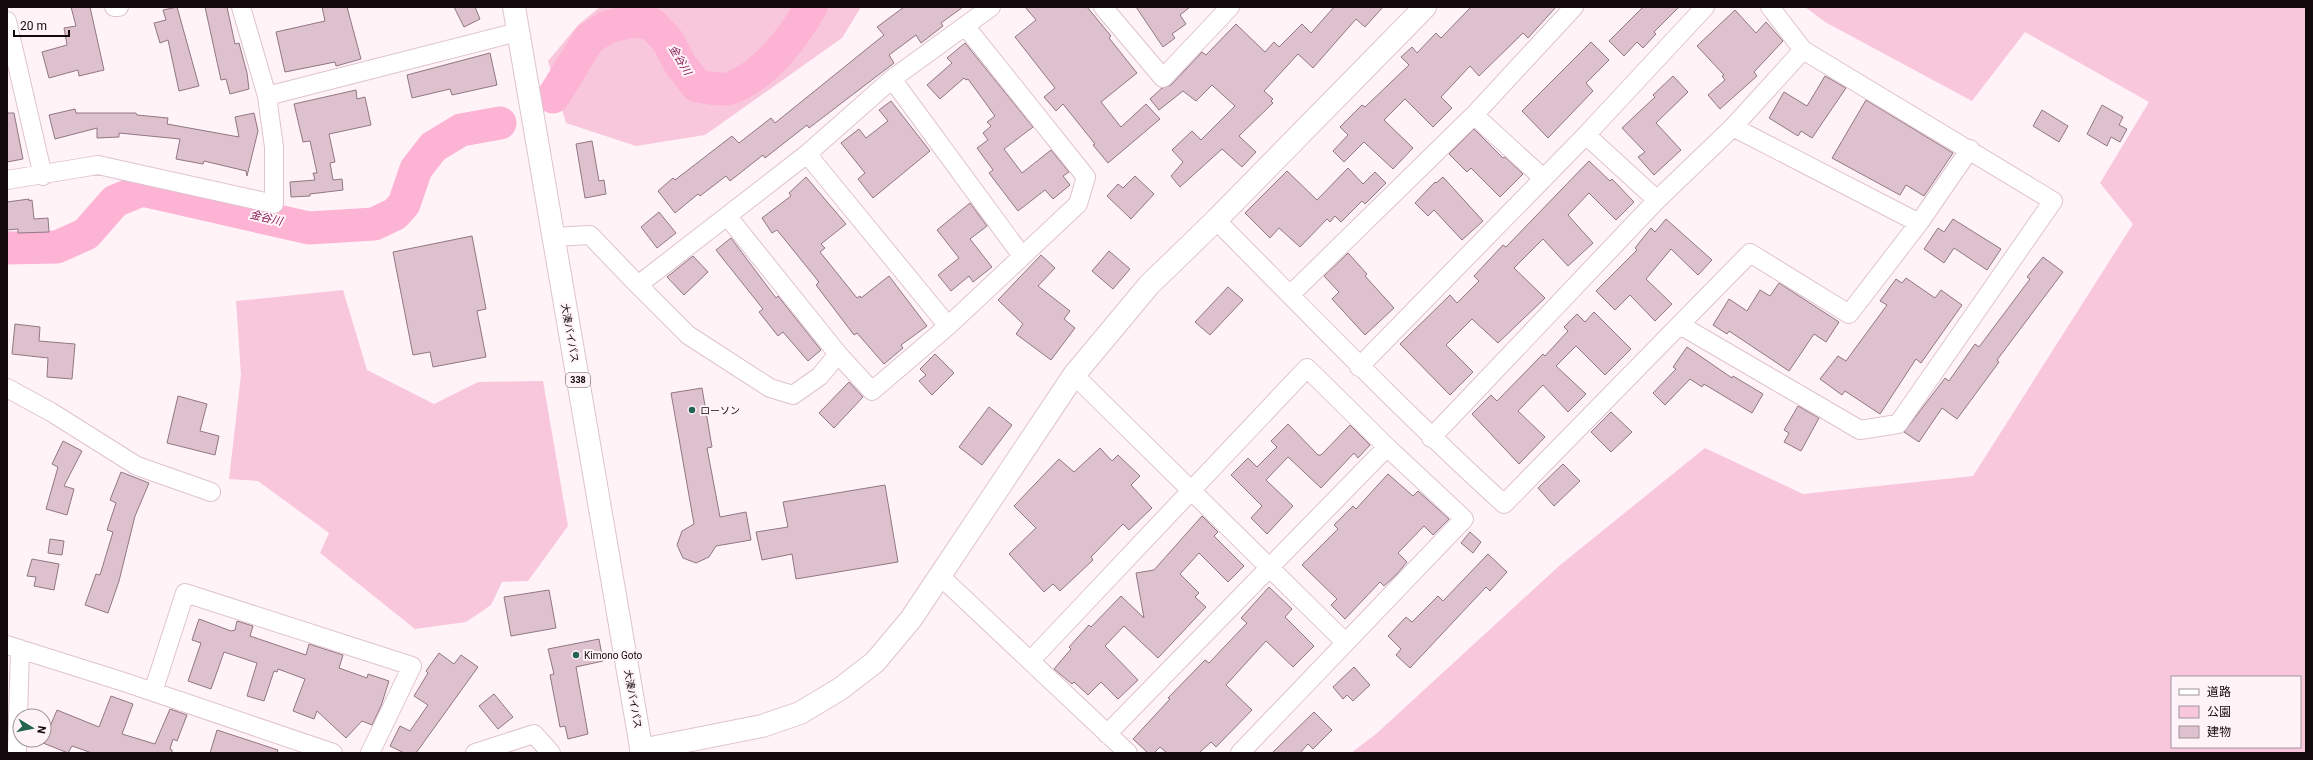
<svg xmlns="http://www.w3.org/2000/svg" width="2313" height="760" font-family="Roboto,'Noto Sans JP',sans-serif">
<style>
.green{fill:#f9c7dc;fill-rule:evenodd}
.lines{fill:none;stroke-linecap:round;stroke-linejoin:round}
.river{stroke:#fcb3d4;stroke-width:33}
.building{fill:#ddc1cd;stroke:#917782}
.street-casing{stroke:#dfc3cf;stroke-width:20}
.secondary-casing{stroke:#dfc3cf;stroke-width:24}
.highway-casing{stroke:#dfc3cf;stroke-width:24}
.street{stroke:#fff;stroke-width:18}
.secondary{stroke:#fff;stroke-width:22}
.highway{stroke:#fff;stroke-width:22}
.poi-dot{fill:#246350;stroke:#fff3f8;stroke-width:1.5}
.labels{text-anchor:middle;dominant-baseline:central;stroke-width:4;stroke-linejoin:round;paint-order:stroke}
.shield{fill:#fff3f8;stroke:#594f54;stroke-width:1}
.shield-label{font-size:9px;font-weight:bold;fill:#12090d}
.street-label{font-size:10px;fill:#12090d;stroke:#fff3f8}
.poi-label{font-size:10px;fill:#12090d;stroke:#fff3f8;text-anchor:start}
.water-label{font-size:11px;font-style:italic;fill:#831d57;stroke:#fff3f8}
</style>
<rect width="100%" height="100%" fill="#fff3f8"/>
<!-- green -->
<path class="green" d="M600 7H861L842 38 705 135 636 146 566 123 548 61 579 24Z
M1805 7H2306V753H1351L1376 734 1559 566 1705 448 1803 494 1973 476 2133 224 2100 183 2149 102 2025 32 1972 101 1825 22ZM2172 677H2300V747H2172Z
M343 290 367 370 434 404 478 382 543 381 568 526 528 581 502 582 491 605 466 622 415 629 320 553 329 533 258 481 229 479 241 375 236 301Z"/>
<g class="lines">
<!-- river -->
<path class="river" d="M553 97 589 39 607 27 634 21 652 24 668 41 680 64 697 86C706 87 723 91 731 88 766 74 793 38 811 7
M7 248 57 247 86 234 115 201 142 190 309 228 374 224 395 214 404 204 416 169 433 147 461 130 500 123"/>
</g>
<!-- building -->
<path class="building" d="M71 7H90L104 70 79 76 78 70 49 78 42 52 67 45 64 28 76 26Z
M177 7 199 86 179 91 168 40 160 43 154 23 166 20 163 10Z
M205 7H227L235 44 239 43 247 73 249 89 230 94 226 79 221 80Z
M322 7H347L361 59 336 66 335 62 285 72 276 32 325 21Z
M454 7H475L480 19 464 27Z
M904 7H963L941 23 943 26 921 43 916 35 889 55 894 63 809 128 807 125 765 158 763 155 730 181 726 176 700 196 698 194 675 213 658 191 673 178 675 180 732 136 739 143 771 118 775 123 884 35 877 27Z
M1025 7H1087L1111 36 1109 38 1137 73 1101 102 1121 127 1146 104 1160 119 1108 163 1093 145 1095 144 1063 104 1056 111 1044 97 1055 88 1015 37 1036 20Z
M1136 7H1190L1180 15 1186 24 1172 34 1175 38 1163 47Z
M1334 7H1383L1365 27 1356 19 1313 68 1298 54 1264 91 1273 99 1271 101 1273 103 1239 136 1256 152 1242 167 1222 149 1180 187 1171 176 1183 162 1172 150 1192 131 1201 140 1235 106 1212 85 1196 101 1183 91 1159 110 1150 99 1162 88 1171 85 1202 52 1206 55 1236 24 1265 52 1274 42 1279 47 1302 24 1311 33Z
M1471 7H1556L1528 38 1523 33 1479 76 1470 66 1441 97 1452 108 1433 127 1405 99 1384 120 1413 148 1393 169 1364 142 1344 162 1333 151 1348 135 1340 127 1362 105 1365 107 1409 65 1401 57 1412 47 1417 53 1436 33 1441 38Z
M1643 7H1679L1654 32 1656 34 1643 48 1637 42 1624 56 1609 41Z
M1735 10 1756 33 1766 22 1783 41 1754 72 1757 76 1720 109 1708 95 1725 80 1722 76 1724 75 1697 46Z
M1591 42 1609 60 1586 83 1593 91 1548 138 1522 111Z
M965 43 1033 127 1004 149 1022 173 1051 150 1069 172 1063 176 1070 185 1053 199 1045 190 1018 211 989 173 993 170 977 148 988 140 983 133 991 126 987 122 995 116 968 79 966 80 964 78 940 99 927 85 952 63 947 58Z
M490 53 497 85 452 95 450 89 412 98 407 75Z
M1673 76 1688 92 1656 123 1681 150 1654 175 1638 157 1645 152 1622 128 1655 97 1653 95Z
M1825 76 1846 88 1812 138 1801 131 1798 136 1769 118 1784 92 1807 106Z
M356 90 357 99 365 97 371 125 329 134 335 162 330 163 333 180 342 179 343 190 310 194V196L291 197 290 182 315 180 313 173H317L310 141 303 142 294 104Z
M1866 100 1953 153 1924 196 1906 185 1900 195 1832 158Z
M891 101 930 151 873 198 858 179 865 173 841 143 859 129 866 138 888 121 879 110Z
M2102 105 2123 117 2119 125 2127 129 2120 142 2111 137 2107 146 2087 134Z
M75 109 76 113H136L137 115 168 118 167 124 239 137 235 117 254 113 258 131 247 176 246 171 204 161 203 164 176 159 180 139 119 133V137L97 138V128L55 139 49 115Z
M2042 110 2068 126 2059 142 2033 126Z
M7 113H14L23 159 7 162Z
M1474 129 1503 158 1505 157 1523 174 1500 197 1471 168 1467 172 1449 154Z
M592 141 599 181 604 180 606 194 585 198 576 144Z
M1589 161 1610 181 1612 179 1634 202 1616 220 1589 193 1568 215 1593 243 1568 266 1543 239 1514 268 1545 298 1498 343 1472 319 1446 345 1473 372 1450 395 1400 344 1450 295 1457 303 1479 281 1474 276 1503 245 1506 247Z
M1348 168 1363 184 1375 172 1386 183 1365 204 1362 201 1341 222 1335 216 1330 222 1327 219 1300 247 1279 228 1270 238 1245 213 1287 171 1317 200Z
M1135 176 1154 194 1131 219 1107 196 1118 184 1123 188Z
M806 177 846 224 821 244 825 248 820 252 857 298 860 296 861 298 889 276 927 326 901 345 903 348 884 364 857 333 854 335 816 285 819 282 777 230 772 233 762 218 791 196 789 193Z
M1443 177 1483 221 1462 240 1434 210 1428 216 1415 203 1435 182 1436 183Z
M29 199V201L32 200 34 219 48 218 49 232 18 233V229L7 230V202Z
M970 203 987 226 970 239 992 267 973 282 969 276 951 291 938 275 959 258 937 230Z
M659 212 676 233 657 248 641 227Z
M1666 219 1712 260 1698 275 1671 249 1646 279 1672 304 1655 321 1630 295 1615 310 1596 291 1637 250 1635 248 1651 228 1655 232Z
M1953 219 2001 249 1987 270 1954 248 1944 263 1924 249 1938 228 1944 232Z
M472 236 486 309 477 311 486 357 433 367 430 352 413 355 393 252Z
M731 238 776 298 778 296 821 350 808 361 783 332 778 336 759 312 763 309 716 250Z
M1109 251 1130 269 1113 289 1092 271Z
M1348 253 1367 274 1365 276 1394 308 1365 335 1332 299 1339 292 1324 276Z
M1041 255 1055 268 1038 286 1070 311 1064 319 1075 328 1051 360 1016 334 1023 324 998 300Z
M693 256 708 272 684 295 667 277Z
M2043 257 2063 272 1997 360 1999 362 1957 419 1942 408 1919 442 1904 432 1945 378 1949 381 1975 344 1979 347 2030 279 2027 277Z
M1906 278 1935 298 1941 290 1962 305 1921 363 1916 359 1880 414 1845 391 1842 395 1820 379 1838 356 1846 361 1887 305 1880 301 1896 279 1902 283Z
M1779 283 1839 322 1826 342 1814 334 1789 371 1729 331 1727 334 1713 325 1729 299 1747 311 1760 290 1770 296Z
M1228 287 1243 300 1210 335 1195 322Z
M1594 312 1631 349 1605 375 1576 346 1556 366 1586 394 1568 412 1543 385 1518 411 1545 437 1519 464 1472 414 1491 395 1497 401 1543 354 1545 356 1568 331 1564 327 1577 314 1585 322Z
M15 324 40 327 39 341 75 344 72 379 47 377 48 358 12 354Z
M1687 347 1732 378 1733 376 1763 394 1752 413 1704 384 1702 387 1690 379 1665 405 1653 393 1676 369 1673 367Z
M935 354 954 373 932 395 919 381 926 375 920 369Z
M849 382 863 397 834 428 819 413Z
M702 388 712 447 707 448 720 517 746 512 751 540 716 546 709 557 696 563 683 558 677 545 682 531 694 524 671 393Z
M178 396 207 404 200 431 219 436 215 455 167 443Z
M1798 406 1819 418 1801 451 1784 442 1789 433 1784 430Z
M989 407 1012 425 982 465 959 447Z
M1611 412 1632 432 1611 452 1591 432Z
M1288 424 1318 455H1321L1350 425 1370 445 1358 458 1354 453 1321 488 1288 457 1266 480 1293 506 1267 534 1251 518 1262 506 1231 475 1248 458 1257 467 1277 447 1271 441Z
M63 441 82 451 64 486 74 489 67 515 46 509 58 467 52 464Z
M1100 448 1112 461 1118 455 1140 476 1131 485 1152 508 1129 530 1123 524 1091 557 1093 560 1060 591 1053 584 1044 592 1009 554 1036 528 1014 506 1059 459 1074 472Z
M1563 464 1580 481 1554 506 1538 488Z
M121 472 149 483 135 516 119 581 108 613 85 605 96 574 100 575 113 532 107 530 116 503 110 500Z
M1388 474 1413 496 1418 491 1449 519 1433 535 1424 526 1398 553 1407 562 1397 574 1384 586 1380 582 1345 619 1331 605 1337 599 1302 565 1338 529 1334 525 1353 506 1356 509Z
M885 485 898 562 796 579 792 554 762 560 756 532 788 527 783 502Z
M1202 516 1218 532 1214 536 1244 566 1228 582 1199 553 1180 574 1199 593 1195 597 1206 607 1158 658 1124 626 1105 646 1138 680 1118 699 1101 682 1088 695 1074 682 1072 684 1054 669 1071 649 1069 647 1089 625 1091 627 1121 596 1144 618 1136 573 1154 570Z
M1470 532 1481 542 1473 553 1461 543Z
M50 539 64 541 62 555 48 553Z
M1488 554 1507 572 1490 591 1486 587 1410 668 1396 655 1401 649 1388 636 1406 617 1412 622 1438 596 1443 601Z
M32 559 59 564 54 590 34 586 36 577 27 576Z
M1269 587 1292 609 1285 617 1314 646 1293 667 1266 641 1226 685 1252 710 1216 747 1211 742 1199 753H1167L1160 747 1154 753H1148L1133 739 1170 699 1168 698 1205 660 1209 663 1247 623 1241 618Z
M549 590 556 628 511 636 504 597Z
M199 619 231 631 235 630 237 621 253 626 250 636 306 655 309 644 343 655 339 668 367 678 368 674 389 681 381 706 372 725 362 721 346 738 317 711 314 719 293 711 305 679 278 669 277 672 274 671 264 701 247 696 257 663 224 652 211 689 188 681 201 643 192 640Z
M599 639 603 661 576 667 588 734 568 739 565 726 560 727 550 675 554 674 548 649Z
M439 653 454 664 461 655 478 667 416 753H404L390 746 400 726 410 731 428 705 414 696 428 673 426 671Z
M1354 667 1370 685 1353 701 1347 695 1343 699 1333 687Z
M494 694 513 717 498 729 479 706Z
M111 696 133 704 122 734 155 744 170 709 187 715 177 741 173 739 170 749 172 750V753H92L72 746 68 753 43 743 57 710 99 727Z
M1314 712 1332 730 1313 749 1308 744 1300 753H1272Z
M217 730 278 750 277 753H210Z"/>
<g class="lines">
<!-- street casing -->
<g class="street-casing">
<path id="street" d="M114 7H119
M241 7 267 96 518 32
M1103 7 1163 78 1230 7
M7 21 43 176
M892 79 1022 256
M1474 115 1543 178
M1733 127 1919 223
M1586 135 1657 200
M807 154 948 326
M7 180 98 165 274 204V147L267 96
M728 217 838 354 872 391 948 326 1078 204 1086 177 966 27
M1216 220C1311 316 1404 413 1504 504L1750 253 1849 314 1919 223 1970 149
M553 237 590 235 638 285 807 154 892 79 991 7
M638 285 688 335 770 388 793 395 820 376 838 354
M1290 295 1474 115 1574 7
M1680 325 1860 430 1898 424 2053 201 1803 50 1770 7
M1359 367 1586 135 1705 7
M1074 375 1345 642
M7 388 51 412 137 466 211 492
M1431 438 1657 200 1733 127 1803 50
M939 575 1128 753
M7 645 124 682 333 753
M1031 660 1307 368 1387 447 1464 519 1240 753
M153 692 185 593 412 666 370 753
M1107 734 1387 447
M17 753 20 649
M475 753 534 734 551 753"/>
</g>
<!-- secondary casing -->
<g class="secondary-casing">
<path id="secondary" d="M641 750 762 726 800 713 840 689 875 662 911 619 1074 375 1149 285 1216 220 1425 7"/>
</g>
<!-- highway casing -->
<g class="highway-casing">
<path id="highway" d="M514 7 642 753"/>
</g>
<!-- street -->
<use href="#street" class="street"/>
<!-- secondary -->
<use href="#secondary" class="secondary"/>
<!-- highway -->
<use href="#highway" class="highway"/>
</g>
<!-- markers -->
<g class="poi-dot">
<circle cx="692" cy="410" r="4"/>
<circle cx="576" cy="655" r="4"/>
</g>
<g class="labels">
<!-- shield labels -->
<rect class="shield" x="566" y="373" width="24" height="14" rx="3"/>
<g class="shield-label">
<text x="578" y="380">338</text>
</g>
<!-- street labels -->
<g class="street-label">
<text transform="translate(570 333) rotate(80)">大湊バイパス</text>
<text transform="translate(633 699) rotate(80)">大湊バイパス</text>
</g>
<!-- poi labels -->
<g class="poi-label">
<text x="700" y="410">ローソン</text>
<text x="584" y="655">Kimono Goto</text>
</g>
<!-- water labels -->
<g class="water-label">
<text transform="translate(680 60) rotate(59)">金谷川</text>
<text transform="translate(266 218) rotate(13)">金谷川</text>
</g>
</g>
<!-- border -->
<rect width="2313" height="760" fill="none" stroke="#12090d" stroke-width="16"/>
<!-- legend -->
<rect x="2171" y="676" width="130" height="72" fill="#fff3f8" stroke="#a0959a"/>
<rect x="2179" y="689" width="20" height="6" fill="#ffffff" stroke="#a0959a"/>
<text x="2207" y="696" font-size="12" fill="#12090d">道路</text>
<rect x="2179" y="706" width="20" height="12" fill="#f9c7dc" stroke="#a0959a"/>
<text x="2207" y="716" font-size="12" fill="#12090d">公園</text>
<rect x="2179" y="726" width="20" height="12" fill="#ddc1cd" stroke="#a0959a"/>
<text x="2207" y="736" font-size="12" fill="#12090d">建物</text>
<!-- north arrow -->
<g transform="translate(32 728) rotate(100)"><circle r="19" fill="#fff3f8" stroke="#a0959a"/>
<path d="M0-3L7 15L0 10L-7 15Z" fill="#246350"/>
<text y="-6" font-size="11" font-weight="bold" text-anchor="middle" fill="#12090d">N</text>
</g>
<!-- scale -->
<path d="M14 30v6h55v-6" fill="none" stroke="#12090d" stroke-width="2"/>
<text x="20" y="30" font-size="12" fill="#12090d" stroke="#fff3f8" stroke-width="3" paint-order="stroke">20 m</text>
</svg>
